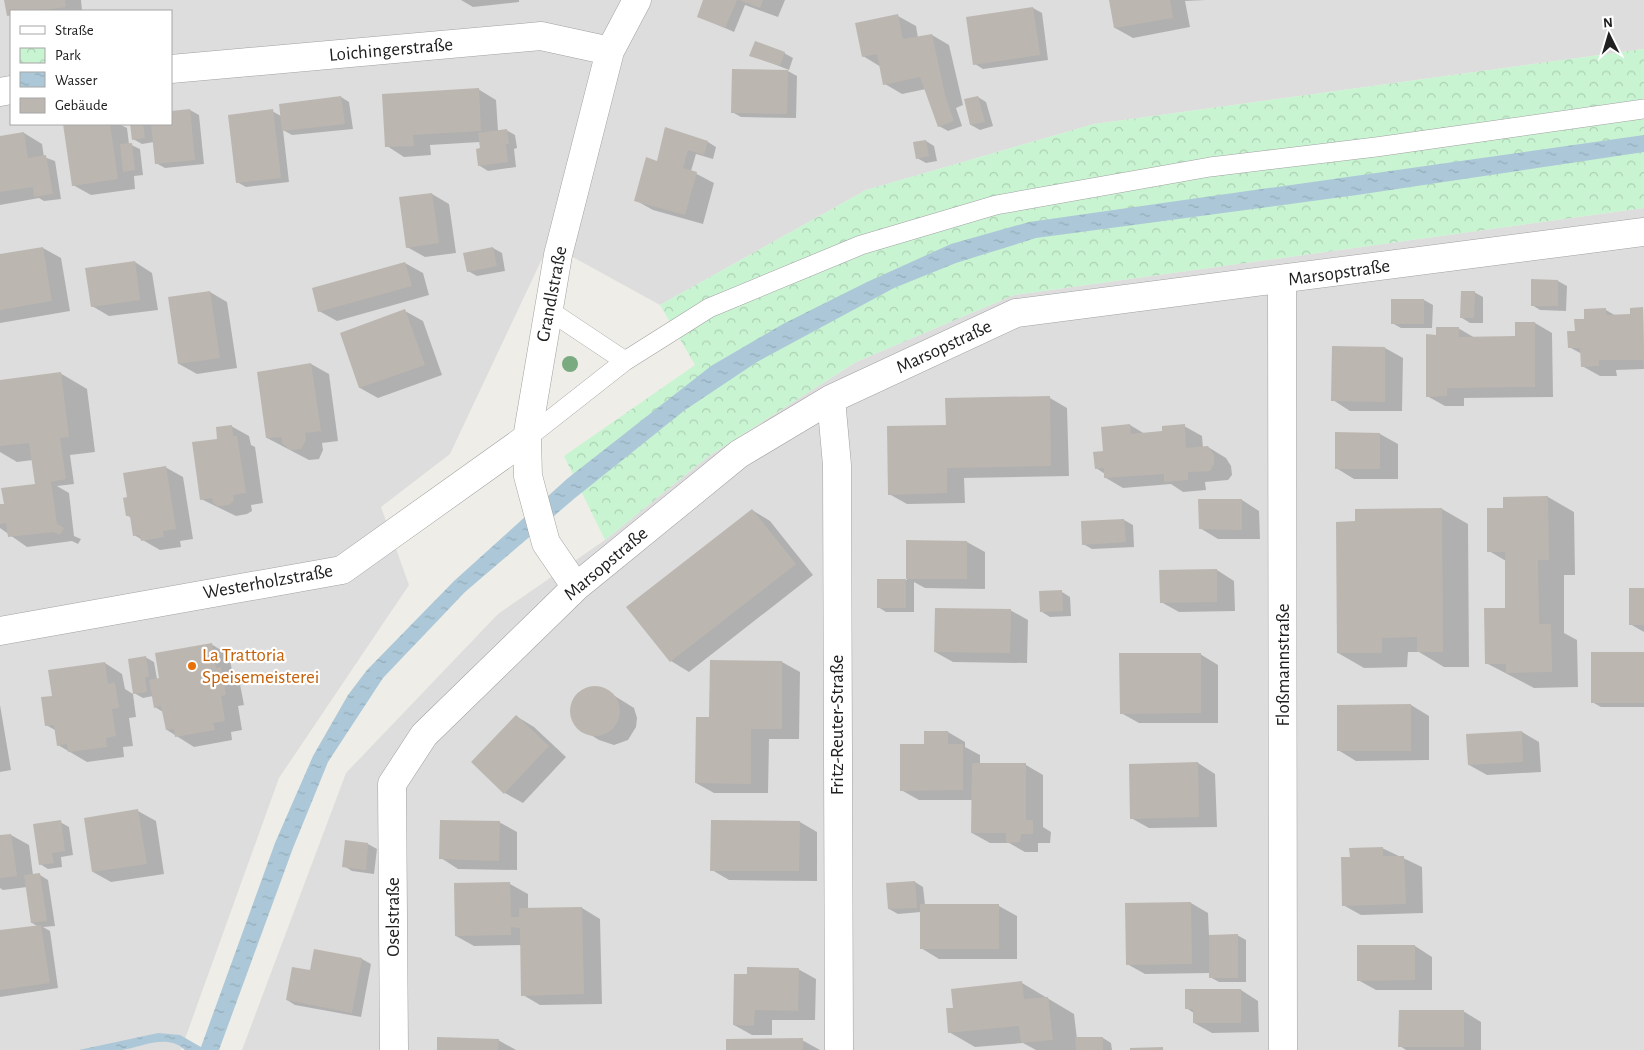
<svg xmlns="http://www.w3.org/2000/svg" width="1644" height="1050" font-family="'Alegreya Sans',sans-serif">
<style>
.residential{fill:#ddd;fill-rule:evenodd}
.park{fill:url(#park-crowns)}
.water{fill:url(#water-ripples)}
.shadow{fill:#0003}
.building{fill:#bcb6b0}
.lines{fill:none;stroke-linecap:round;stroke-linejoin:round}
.lane-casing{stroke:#a1a1a1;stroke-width:20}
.street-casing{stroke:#a1a1a1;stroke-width:29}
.lane{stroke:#fff;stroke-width:19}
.street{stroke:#fff;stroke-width:28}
.tree{fill:#79aa80}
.food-dot{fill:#e8710a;stroke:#fff;stroke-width:2}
.labels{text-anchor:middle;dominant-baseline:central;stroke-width:4.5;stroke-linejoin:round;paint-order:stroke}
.street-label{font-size:19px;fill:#202020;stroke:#fff}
.food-label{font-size:19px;fill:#c56008;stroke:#fff;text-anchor:start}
</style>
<defs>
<pattern id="park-crowns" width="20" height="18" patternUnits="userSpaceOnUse" patternTransform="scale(1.25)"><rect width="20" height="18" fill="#c9f4d2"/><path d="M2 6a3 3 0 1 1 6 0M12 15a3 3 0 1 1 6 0" fill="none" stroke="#acd1b4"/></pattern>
<pattern id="water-ripples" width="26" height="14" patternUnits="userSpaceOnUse" patternTransform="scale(1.25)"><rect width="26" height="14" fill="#acc8d8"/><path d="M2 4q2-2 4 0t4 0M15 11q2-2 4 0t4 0" fill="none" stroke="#94acb9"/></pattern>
</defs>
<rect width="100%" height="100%" fill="#efede7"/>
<!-- residential -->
<path class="residential" d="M0 0H1644V49L1094 124 866 190 660 305 549 244 450 454 381 507 409 585 279 778 181 1050H0ZM11 11H171V124H11Z
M1644 208V1050H242L346 773 498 614 605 540 709 456 856 362 1014 295Z"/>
<!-- park -->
<path class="park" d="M1644 49V208L1014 295 856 362 709 456 605 540 564 456 695 365 660 305 866 190 1094 124Z"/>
<!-- water -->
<path class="water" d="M1644 135V152L1357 195 1036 238 956 263 894 288 757 362 685 410 575 498 465 592 383 678 328 762 293 848 219 1050H185C167 1033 142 1047 122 1050 108 1050 93 1050 79 1050L158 1033 180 1035 201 1047 275 843 313 756 348 695 367 670 454 581 568 478 711 366 783 324 867 282 951 244 1029 222Z"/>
<!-- shadow -->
<path class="shadow" d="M6 0H81L82 11H11V17L8 15Z
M461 0H519V2L473 7Z
M705 0H785L778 17 745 5 734 32 698 16Z
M1110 0H1206L1185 1 1190 27 1133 38 1115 28Z
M1033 8 1042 13 1048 60 983 69 975 64Z
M898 16 916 26 918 38 932 35 949 45 963 105 956 108 962 126 948 131 939 126 926 89 902 94 885 84 881 67 863 56Z
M784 53 793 58 789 70 751 55Z
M733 70 788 71 797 76 796 118 741 117 732 112Z
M478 89 496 100 498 131 506 130 515 135 517 148 514 149 516 167 488 171 480 166V142L430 145 431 155 404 157 387 146Z
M341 97 349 102 353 129 292 135 283 130 289 182 246 187 237 182 272 111 281 116Z
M978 97 986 102 993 126 980 130 971 125Z
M190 110 199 115 204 164 165 168 156 163 154 142 142 144 133 139 131 124H171Z
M64 124H119L127 128 129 144 140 149 143 175 134 176 135 189 91 195 73 185Z
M24 133 42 144 44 157 55 161 61 199 44 201 39 198 0 205V137Z
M926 141 934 146 937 161 926 163 917 158Z
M708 142 716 147 713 159 696 154 691 171 714 183 703 224 653 210 635 200 658 162Z
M432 194 449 204 456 253 425 257 407 247Z
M43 248 61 258 70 311 0 323V255Z
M493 248 502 253 505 271 477 276 468 271Z
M135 262 152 273 158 310 109 316 92 306Z
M405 263 423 273 429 295 337 321 319 311Z
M1533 280 1558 281 1567 286 1566 311 1540 310 1532 305Z
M210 292 227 302 237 368 197 374 179 364Z
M1474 292 1483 297V323H1470L1462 318Z
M1424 300 1433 305 1432 328H1401L1392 323Z
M1643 308 1644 369 1616 370 1617 376H1600L1582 366V354L1569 347 1586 320 1606 310 1616 316 1631 315Z
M405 311 423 321 442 375 378 398 360 388 341 334Z
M1535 323 1552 333 1553 397 1464 398V406H1445L1427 396 1437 336 1458 328 1475 338H1516Z
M1385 348 1403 358 1402 411H1350L1333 400Z
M311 364 329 374 338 441 322 443 323 450 319 459 309 460 267 438Z
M60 373 87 389 95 452 70 455 74 484 57 486 69 493 74 536 81 539 78 544 72 541 27 547 0 528V506L5 505 39 484 33 460 17 462 0 452V381Z
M1050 398 1067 408 1069 476 964 478 965 503 907 504 889 494Z
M1130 425 1145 434 1164 433 1184 426 1202 436 1203 448 1208 447 1226 458 1231 466 1232 475 1228 480 1205 482 1206 490 1183 492 1171 484 1123 488 1106 478 1105 474 1096 468 1104 452Z
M231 426 249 436 251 445 255 447 263 503 251 505 252 511 247 514 236 516 201 499 219 440Z
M1380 434 1398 444V479H1354L1336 468Z
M165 467 183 477 193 539 180 541 181 547 160 550 134 535 131 518 127 515 128 498Z
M1548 497 1574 512 1575 575H1564V633L1577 640 1578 687 1534 688 1486 663 1507 609 1506 561 1489 551 1504 510Z
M1242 500 1259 511 1260 539H1218L1200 528Z
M1442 509 1468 524 1469 667H1444L1419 652H1408L1407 667 1364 668 1338 653 1356 522Z
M752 510 770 521 813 575 689 672 671 661 628 607Z
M1124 520 1133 525 1134 547 1092 549 1083 544Z
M908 542H967L985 552V589L925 588 914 582V612H886L878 607V580H907Z
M1217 570 1234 581 1235 611 1179 612 1161 602Z
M1644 589V632L1630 624Z
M1062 592 1070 597 1071 616 1050 617 1042 612Z
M1010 610 1028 620 1027 663 953 662 935 652Z
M211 644 229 655 233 675 239 679 244 705 238 706 242 730 231 732 232 740 194 747 167 730 163 712 155 707 153 696 143 698 134 693 145 657 154 662 157 679H160Z
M1200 654 1218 665V723H1139L1121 713Z
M1644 654V707H1601L1592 702Z
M711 662H782L800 672 799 739H769L768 793H714L696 783 711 718Z
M105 663 122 674 125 689 133 694 136 717 129 718 133 746 123 747 124 757 87 762 58 745 55 730 46 725 53 697Z
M589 687 602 688 634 708 637 718 636 727 628 740 614 745 599 740 581 729 571 714 573 702 578 693Z
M0 705 11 770 0 772Z
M1411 705 1429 716V760L1356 761 1338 750Z
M516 716 534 727 566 757 523 803 505 793Z
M948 732 965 742V747L980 755V764L1026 765 1043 775V827L1051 832 1050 843H1038V852H1025L1009 843H990L972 833V800H919L901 790 926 745Z
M1522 732 1539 742 1541 772 1487 775 1469 765Z
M1198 763 1215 774 1217 827 1149 828 1131 818Z
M138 811 156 821 164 874 111 882 93 872Z
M60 822 69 827 73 855 61 857 62 867 48 869 40 864Z
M499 822 517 832V870L458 869 441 858Z
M800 822 817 832V881L729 880 712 870Z
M11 835 29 845 33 875H40L48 880 55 926 43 927 50 931 58 988 0 997V931L39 927 32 923 27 887 3 890 0 888V837Z
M346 842 368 844 377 849 374 874 352 871 344 866Z
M1382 848 1422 867 1423 913 1361 915 1343 905 1351 858Z
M915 882 923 887 925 905 999 906 1017 916V959H939L921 948V912L898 914 889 909Z
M510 884 528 894V909L582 908 600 919 602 1004 540 1005 523 995 522 945 474 946 456 936Z
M1191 903 1208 913 1209 936 1237 935 1246 940V982H1219L1210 977V973L1145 974 1127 964Z
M1415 946 1432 957V990H1376L1358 980Z
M315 951 362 959 371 964 361 1017 295 1005 287 1000 311 972Z
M798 969 816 979 815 1020H772V1035H752L734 1025Z
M1022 983 1074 1014 1077 1039 1103 1038 1111 1043 1112 1050H1036L1023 1043 975 1047 949 1032 955 1009Z
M1241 990 1258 1001 1259 1032 1212 1033 1194 1023V1013L1186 1008Z
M1463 1011 1481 1022V1050H1406L1400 1046Z
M498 1040 516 1050H438Z
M802 1040 820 1050H727Z"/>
<!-- building -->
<path class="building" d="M4 0H65L66 7 38 11H11V15L7 16Z
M703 0H737L725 28 697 17Z
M739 0H763L760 8Z
M1109 0H1170L1173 18 1114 28Z
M1033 7 1040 55 973 65 966 17Z
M898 14 903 39 932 34 945 95 954 121 938 127 920 77 883 85 877 54 862 57 855 23Z
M755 41 785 52 780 66 749 56Z
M732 69 788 70 787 114 731 113Z
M479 88 481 131 413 135 414 146 385 147 382 94Z
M341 96 345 124 282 131 279 104Z
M978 96 985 122 970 125 964 99Z
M190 109 195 160 155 164 151 124H171V111Z
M273 109 281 178 236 183 228 115Z
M63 124H110L118 179 72 186Z
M130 124H143L145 138 132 140Z
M665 127 708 141 704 155 688 150 683 168 697 172 685 215 634 201 646 157 657 161Z
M507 129 509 144H506L508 162 478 166 476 149 480 148 478 133Z
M24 132 28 158 46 155 53 194 34 197 33 187 0 192V136Z
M926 140 929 156 916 159 913 142Z
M132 143 135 170 123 172 120 144Z
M432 193 439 243 406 248 399 197Z
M43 247 52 301 0 310V254Z
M493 247 497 266 467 272 463 253Z
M135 261 140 300 91 307 85 268Z
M405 262 412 286 318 312 312 288Z
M1531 279 1558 280V306H1531Z
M210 291 220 358 178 364 168 297Z
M1461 291H1475L1474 318H1460Z
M1391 299H1424V324H1391Z
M1643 307 1644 360H1599V366L1581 367 1580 348H1568L1567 331H1575L1574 319H1584V309L1606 308V315L1630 314V308Z
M405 309 425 365 359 388 340 333Z
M1515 322H1535V387L1447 388V396L1426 397V334L1436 335V327H1459V337L1515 336Z
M1332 346 1385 347V402L1331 401Z
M311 363 321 431 305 433 306 440 301 449 290 450 282 443V437L266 438 257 372Z
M61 372 69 437 60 438 66 479 51 482 57 524 64 528 60 535 53 532 8 537 6 523 0 524V504H4L1 488 35 484 29 443 0 446V380Z
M1050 396 1051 466 947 468V493L888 495 887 426 946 425 945 398Z
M1130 424 1131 434 1162 431V426L1185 424 1186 448 1208 446 1214 455V464L1210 471 1188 472V480L1164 482V474L1104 478V468L1095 469 1093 452 1103 451 1101 427Z
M232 425 233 436H237L246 493 233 495 234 500 229 505 217 506 213 503 212 498 200 500 192 442 217 439 216 427Z
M1335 432 1380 433V469H1335Z
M166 466 176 529 163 531 164 537 141 541 140 535 133 536 130 516H126L123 498 127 497 123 473Z
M1548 496 1549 560H1538L1539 624H1551L1552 672 1506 673V664H1485L1484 608H1505V552H1487V508H1503V497Z
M1198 499H1242V530L1199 529Z
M1442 508 1443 652H1417V637L1382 638V653H1337L1336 522 1355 521V509Z
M752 509 796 564 670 662 626 607Z
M1124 519 1126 542 1082 545 1081 521Z
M906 540 967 541V579H906Z
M1217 569V602L1160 603 1159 570Z
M877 579H906V608H877Z
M1629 588H1644V625H1629Z
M1062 590 1063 611 1040 612 1039 591Z
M935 608 1011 609 1010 653 934 652Z
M212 643 216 668 221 667 226 695 221 696 225 721 213 723 215 730 175 737 174 729 166 730 161 706 154 708 149 680 159 678 155 653Z
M1591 652H1644V703H1591Z
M1119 653H1201V713L1120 714Z
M146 656 149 676 145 677 147 692 133 694 128 659Z
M710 660 782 661V729H751V784L695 783 696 717H709Z
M105 662 108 684 115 682 119 708 112 709 116 736 106 738 107 747 68 752 67 744 57 746 54 725 45 726 41 697 52 696 48 670Z
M570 711a25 25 0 1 1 50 0a25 25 0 1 1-50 0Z
M1411 704V751H1337V705Z
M516 715 549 746 504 794 471 762Z
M924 731H948V744H963V790L900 791V744H924Z
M1522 731 1523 762 1468 765 1466 734Z
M1198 762 1199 817 1130 819 1129 764Z
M972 763H1026V820H1033V834H1021L1020 842 1006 843V833H971Z
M138 809 147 864 92 872 84 818Z
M61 820 65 851 52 853 54 863 39 865 33 824Z
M440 820 500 821 499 861 439 859Z
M711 820 800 821 799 871H710Z
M11 834 17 876 0 878V835Z
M345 840 368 843 366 870 342 867Z
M1383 847V856H1404L1406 904 1342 906 1341 857H1350L1349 848Z
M40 873 47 921 31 923 24 875Z
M915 881 917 908 888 909 886 883Z
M510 882 511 917H519V908L582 907 584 994 521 996 520 928 511 927V935L455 936 454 883Z
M1191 902 1192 964 1126 965 1125 903Z
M920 904H999V949H920Z
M41 925 50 983 0 990V930Z
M1238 934V978H1209V935Z
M1357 945H1415V980L1357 981Z
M314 949 362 958 352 1013 286 1000 292 967 310 970Z
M747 967 799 968 798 1011 755 1010 754 1026 733 1025 734 974H747Z
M1022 981 1024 999 1048 997 1053 1040 1021 1043 1019 1026 948 1033 946 1008H953L951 989Z
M1185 989H1241V1023H1193V1009H1185Z
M1399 1010H1464V1047H1398Z
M437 1037 499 1039 498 1050H437Z
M1075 1037H1103V1050H1076Z
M803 1038V1050H726V1039Z
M1163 1047V1050H1130V1048Z"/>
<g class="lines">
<!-- lane casing -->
<g class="lane-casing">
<path id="lane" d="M547 309 625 361
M527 438 625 361 709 308 861 245 996 205 1210 167 1376 147 1644 109"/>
</g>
<!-- street casing -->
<g class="street-casing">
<path id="street" d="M171 69 541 36 610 51
M0 92 11 90
M1282 280 1283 1050
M831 399 837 465 839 1050
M576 587 546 543 528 476 527 438 558 255 610 51 637 0
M0 631 342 570 527 438
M394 1050 392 784 424 735 576 587 739 454 831 399 1016 313 1644 232"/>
</g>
<!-- lane -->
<use href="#lane" class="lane"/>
<!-- street -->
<use href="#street" class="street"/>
</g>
<!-- trees -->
<circle class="tree" cx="570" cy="364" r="8"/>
<!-- markers -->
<circle class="food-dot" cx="192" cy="666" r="5"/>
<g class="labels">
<!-- street labels -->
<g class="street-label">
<text transform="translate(391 50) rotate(-5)">Loichingerstraße</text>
<text transform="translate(1339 273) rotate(-8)">Marsopstraße</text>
<text transform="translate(552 294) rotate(-79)">Grandlstraße</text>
<text transform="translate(944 347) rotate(-25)">Marsopstraße</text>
<text transform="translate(606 564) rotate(-40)">Marsopstraße</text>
<text transform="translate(268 582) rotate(-10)">Westerholzstraße</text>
<text transform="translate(1283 665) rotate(-90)">Floßmannstraße</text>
<text transform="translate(837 725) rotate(-90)">Fritz-Reuter-Straße</text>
<text transform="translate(393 917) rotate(-90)">Oselstraße</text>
</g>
<!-- food labels -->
<g class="food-label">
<text x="202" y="655">La Trattoria<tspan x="202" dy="22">Speisemeisterei</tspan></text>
</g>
</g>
<!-- legend -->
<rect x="10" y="10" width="162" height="115" fill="#ffffff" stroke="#a6a6a6"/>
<rect x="20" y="26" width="25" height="8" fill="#ffffff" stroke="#a6a6a6"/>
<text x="55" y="35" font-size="15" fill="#202020">Straße</text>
<rect x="20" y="48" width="25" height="15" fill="url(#park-crowns)" stroke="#a6a6a6"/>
<text x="55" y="60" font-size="15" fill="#202020">Park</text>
<rect x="20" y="72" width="25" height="15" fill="url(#water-ripples)" stroke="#a6a6a6"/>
<text x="55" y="85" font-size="15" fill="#202020">Wasser</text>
<rect x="20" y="98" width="25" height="15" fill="#bcb6b0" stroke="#a6a6a6"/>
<text x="55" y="110" font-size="15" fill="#202020">Gebäude</text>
<!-- north arrow -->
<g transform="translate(1609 35) rotate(355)" stroke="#ffffff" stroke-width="4" paint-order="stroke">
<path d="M0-4L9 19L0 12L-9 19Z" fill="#202020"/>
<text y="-8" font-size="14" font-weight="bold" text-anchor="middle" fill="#202020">N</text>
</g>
</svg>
